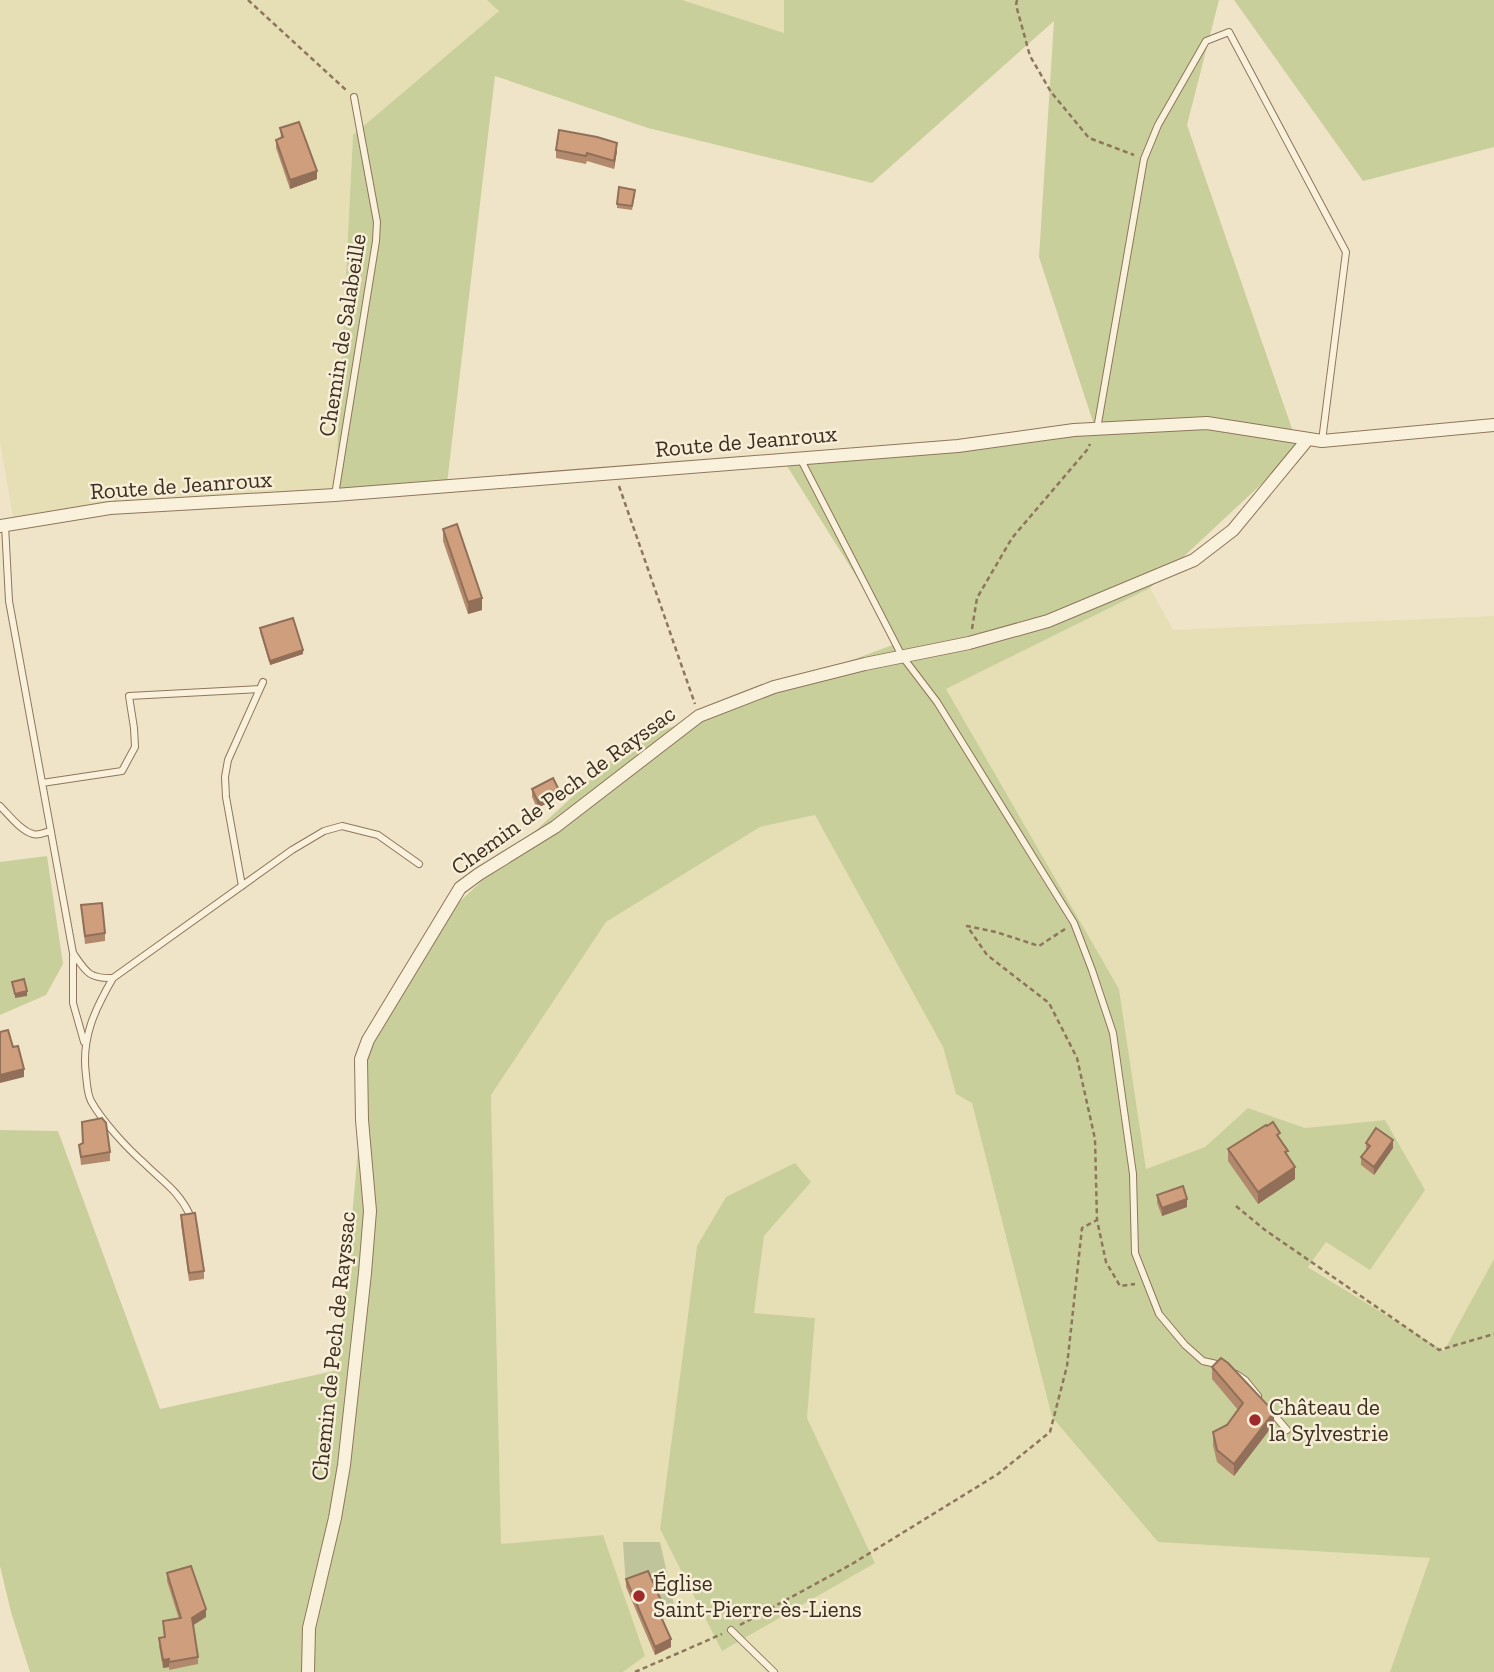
<svg xmlns="http://www.w3.org/2000/svg" width="1494" height="1672" font-family="'Zilla Slab',serif">
<style>
.farmland{fill:#e6deb5;fill-rule:evenodd}
.green{fill:#c9cf9b}
.cemetery{fill:#bfc49a}
.lines{fill:none;stroke-linecap:round;stroke-linejoin:round}
.lane-casing{stroke:#8d765c;stroke-width:8}
.street-casing{stroke:#8d765c;stroke-width:14}
.path{stroke:#8d765c;stroke-width:2.5;stroke-dasharray:5 3.5;stroke-linecap:butt}
.lane{stroke:#faf1dc;stroke-width:6}
.street{stroke:#faf1dc;stroke-width:12}
.wall{fill:#b2896c}
.shaded-wall{fill:#916f58}
.building{fill:#cf9f7d;stroke:#916f58;stroke-width:2}
.poi-dot{fill:#9e2a2b;stroke:#f7eed8;stroke-width:2.5}
.labels{text-anchor:middle;dominant-baseline:central;stroke-width:5;stroke-linejoin:round;paint-order:stroke}
.street-label{font-size:23px;fill:#3d2e20;stroke:#f7eed8}
.poi-label{font-size:23px;fill:#3d2e20;stroke:#f7eed8;text-anchor:start}
</style>
<rect width="100%" height="100%" fill="#f0e4c8"/>
<!-- farmland -->
<path class="farmland" d="M0 0H487L500 10 353 135 335 495 110 508 14 523 0 442Z
M682 0H784V33Z
M1150 588 1173 630 1494 616V1259L1444 1352 1308 1266 1326 1242 1385 1120 1305 1128 1248 1108 1205 1147 1146 1169 1119 989 946 689Z
M815 815 943 1047 956 1094 972 1102 1052 1417 1158 1542 1431 1558 1390 1672H623L645 1656 501 1545 491 1095 606 922 760 827ZM811 1182 764 1236 754 1313 815 1318 807 1418 875 1562 660 1529 697 1246 726 1197Z"/>
<!-- green -->
<path class="green" d="M487 0H682L784 33V0H1219L1187 125 1299 449 1150 588 946 689 1119 989 1146 1169 1205 1147 1248 1108 1305 1128 1385 1120 1425 1190 1370 1270 1326 1242 1308 1267 1444 1351 1494 1259V1672H1390L1430 1558 1158 1542 1052 1417 972 1103 956 1094 943 1047 815 815 760 827 606 922 491 1095 501 1544 603 1535 645 1656 623 1672H30L11 1612 0 1566V1130L58 1131 160 1409 338 1370 368 1040 441 919 631 742 898 643 787 466 1095 428 1039 257 1054 21 872 183 648 128 495 76 446 492 335 495 353 135 499 11Z
M1234 0H1494V147L1363 181Z
M47 856 63 964 46 995 0 1015V862Z
M795 1163 811 1182 764 1236 754 1313 815 1318 807 1418 875 1563 722 1651 660 1529 697 1246 726 1197Z"/>
<!-- cemetery -->
<path class="cemetery" d="M623 1542H660L675 1609 663 1613 657 1600 646 1589 655 1585 652 1577 626 1587Z"/>
<g class="lines">
<!-- lane casing -->
<g class="lane-casing">
<path id="lane" d="M1097 429 1144 159 1158 125 1206 41 1229 32 1346 252 1322 441
M800 458 902 656 937 702 1074 923 1092 970 1113 1033 1133 1174 1135 1253 1159 1314 1185 1345 1203 1361 1221 1365
M335 495 376 241 377 222 354 97
M5 525 9 601 73 953C86 972 89 979 113 978L292 850 324 831 342 826 378 835 419 864
M42 783 122 771 135 747 134 728 129 696 259 689
M0 806C9 815 21 831 33 834 39 836 45 832 51 831
M242 886 226 797 225 777 228 760 263 682
M73 956V1003L84 1042
M113 978C95 1009 81 1038 86 1075 87 1083 87 1093 91 1101 102 1121 127 1148 144 1163 163 1182 178 1190 190 1215
M1236 1374 1245 1380 1258 1396
M1270 1410 1287 1430
M731 1630 774 1672"/>
</g>
<!-- street casing -->
<g class="street-casing">
<path id="street" d="M0 526 110 508 335 495 958 446 1074 430 1207 423 1322 441 1494 425
M308 1672 309 1628 335 1518 344 1465 365 1273 370 1211 362 1120 361 1059 368 1040 460 888 479 874 555 827 699 716 774 687 865 664 969 643 1048 621 1194 560 1233 530 1308 439"/>
</g>
<!-- path -->
<path class="path" d="M248 0 346 90
M1017 0 1016 5 1030 56 1051 92 1089 138 1134 155
M619 486 695 704
M972 629 977 598 1012 538 1087 450 1090 444
M1065 929 1039 946 996 932 967 926 987 955 1049 1003 1077 1058 1095 1139 1097 1220
M1236 1206 1265 1230 1439 1350 1494 1334
M740 1625 852 1564 998 1474 1050 1432 1067 1366 1082 1228 1097 1220 1106 1262 1120 1286 1135 1284
M635 1672 722 1634"/>
<!-- lane -->
<use href="#lane" class="lane"/>
<!-- street -->
<use href="#street" class="street"/>
</g>
<!-- wall -->
<path class="wall" d="M280 128 317 179 290 189 276 148V140L281 138Z
M556 150 617 151 614 169 587 161 586 164 556 158Z
M635 194 632 210 617 208V204Z
M443 529 482 610 468 614 443 541Z
M260 628 303 654 270 665 260 632Z
M532 789 559 798 537 808 532 797Z
M81 905 105 933V941L85 944Z
M82 1122 110 1152V1161L81 1165 79 1145 83 1143Z
M1280 1140 1288 1156 1295 1179 1258 1204 1228 1161V1149Z
M1366 1143 1393 1148 1374 1175 1361 1165V1157L1366 1151Z
M1157 1195 1187 1207 1162 1216 1157 1203Z
M181 1215 204 1271V1279L189 1281 181 1224Z
M1212 1367 1274 1424 1234 1476 1217 1462 1213 1445V1432L1227 1425 1238 1410 1212 1379Z
M167 1573 206 1617 193 1625 198 1657V1664L169 1670V1667L163 1668 159 1646V1638L164 1637 163 1621 179 1619 167 1581Z
M626 1579 663 1613 660 1614 671 1647 655 1655 626 1587Z"/>
<!-- shaded-wall -->
<path class="shaded-wall" d="M617 143V151L614 169V161Z
M317 171V179L290 189V180Z
M482 598V610L468 614V602Z
M303 650V654L270 665V661Z
M559 790V798L537 808V800Z
M27 991V996L15 998V994Z
M24 1069V1077L0 1083V1075Z
M1393 1140V1148L1374 1175V1167Z
M1295 1167V1179L1258 1204V1192Z
M1187 1199V1207L1162 1216V1208Z
M1274 1412V1424L1234 1476V1464Z
M663 1605V1613L657 1616V1608Z
M206 1609V1617L192 1626V1618Z
M671 1639V1647L655 1655V1647Z
M169 1659V1667L163 1668V1660Z"/>
<!-- building -->
<path class="building" d="M299 122 317 171 290 180 276 140 283 137 280 128Z
M559 130 597 137 617 143 614 161 587 153 586 156 556 150Z
M619 187 635 190 632 206 617 204Z
M457 524 482 598 468 602 443 529Z
M293 618 303 650 270 661 260 628Z
M553 778 559 790 537 800 532 789Z
M102 903 105 933 85 936 81 905Z
M24 979 27 991 15 994 12 982Z
M8 1030 13 1047 18 1046 24 1069 0 1075V1032Z
M102 1118 106 1123 110 1152 81 1157 79 1145 83 1143 82 1122Z
M1273 1122 1280 1133 1277 1135 1288 1151 1285 1152 1295 1167 1258 1192 1228 1149 1266 1125 1267 1126Z
M1376 1128 1393 1140 1374 1167 1361 1157 1370 1146 1366 1143Z
M1183 1186 1187 1199 1162 1208 1157 1195Z
M195 1213 204 1271 189 1273 181 1215Z
M1221 1358 1228 1363 1274 1412 1234 1464 1217 1450 1213 1432 1227 1425 1243 1403 1212 1367Z
M191 1566 206 1609 192 1618 198 1657 169 1662V1659L163 1660 159 1638 165 1637 163 1621 181 1618 167 1573Z
M648 1571 663 1605 657 1608 671 1639 655 1647 626 1579Z"/>
<!-- markers -->
<g class="poi-dot">
<circle cx="1255" cy="1420" r="7"/>
<circle cx="639" cy="1596" r="7"/>
</g>
<g class="labels">
<!-- street labels -->
<g class="street-label">
<text transform="translate(342 335) rotate(-81)">Chemin de Salabeille</text>
<text transform="translate(746 441) rotate(-5)">Route de Jeanroux</text>
<text transform="translate(181 485) rotate(-4)">Route de Jeanroux</text>
<text transform="translate(563 790) rotate(-36)">Chemin de Pech de Rayssac</text>
<text transform="translate(333 1346) rotate(-84)">Chemin de Pech de Rayssac</text>
</g>
<!-- poi labels -->
<g class="poi-label">
<text x="1269" y="1407">Château de<tspan x="1269" dy="26">la Sylvestrie</tspan></text>
<text x="653" y="1583">Église<tspan x="653" dy="26">Saint-Pierre-ès-Liens</tspan></text>
</g>
</g>
</svg>
